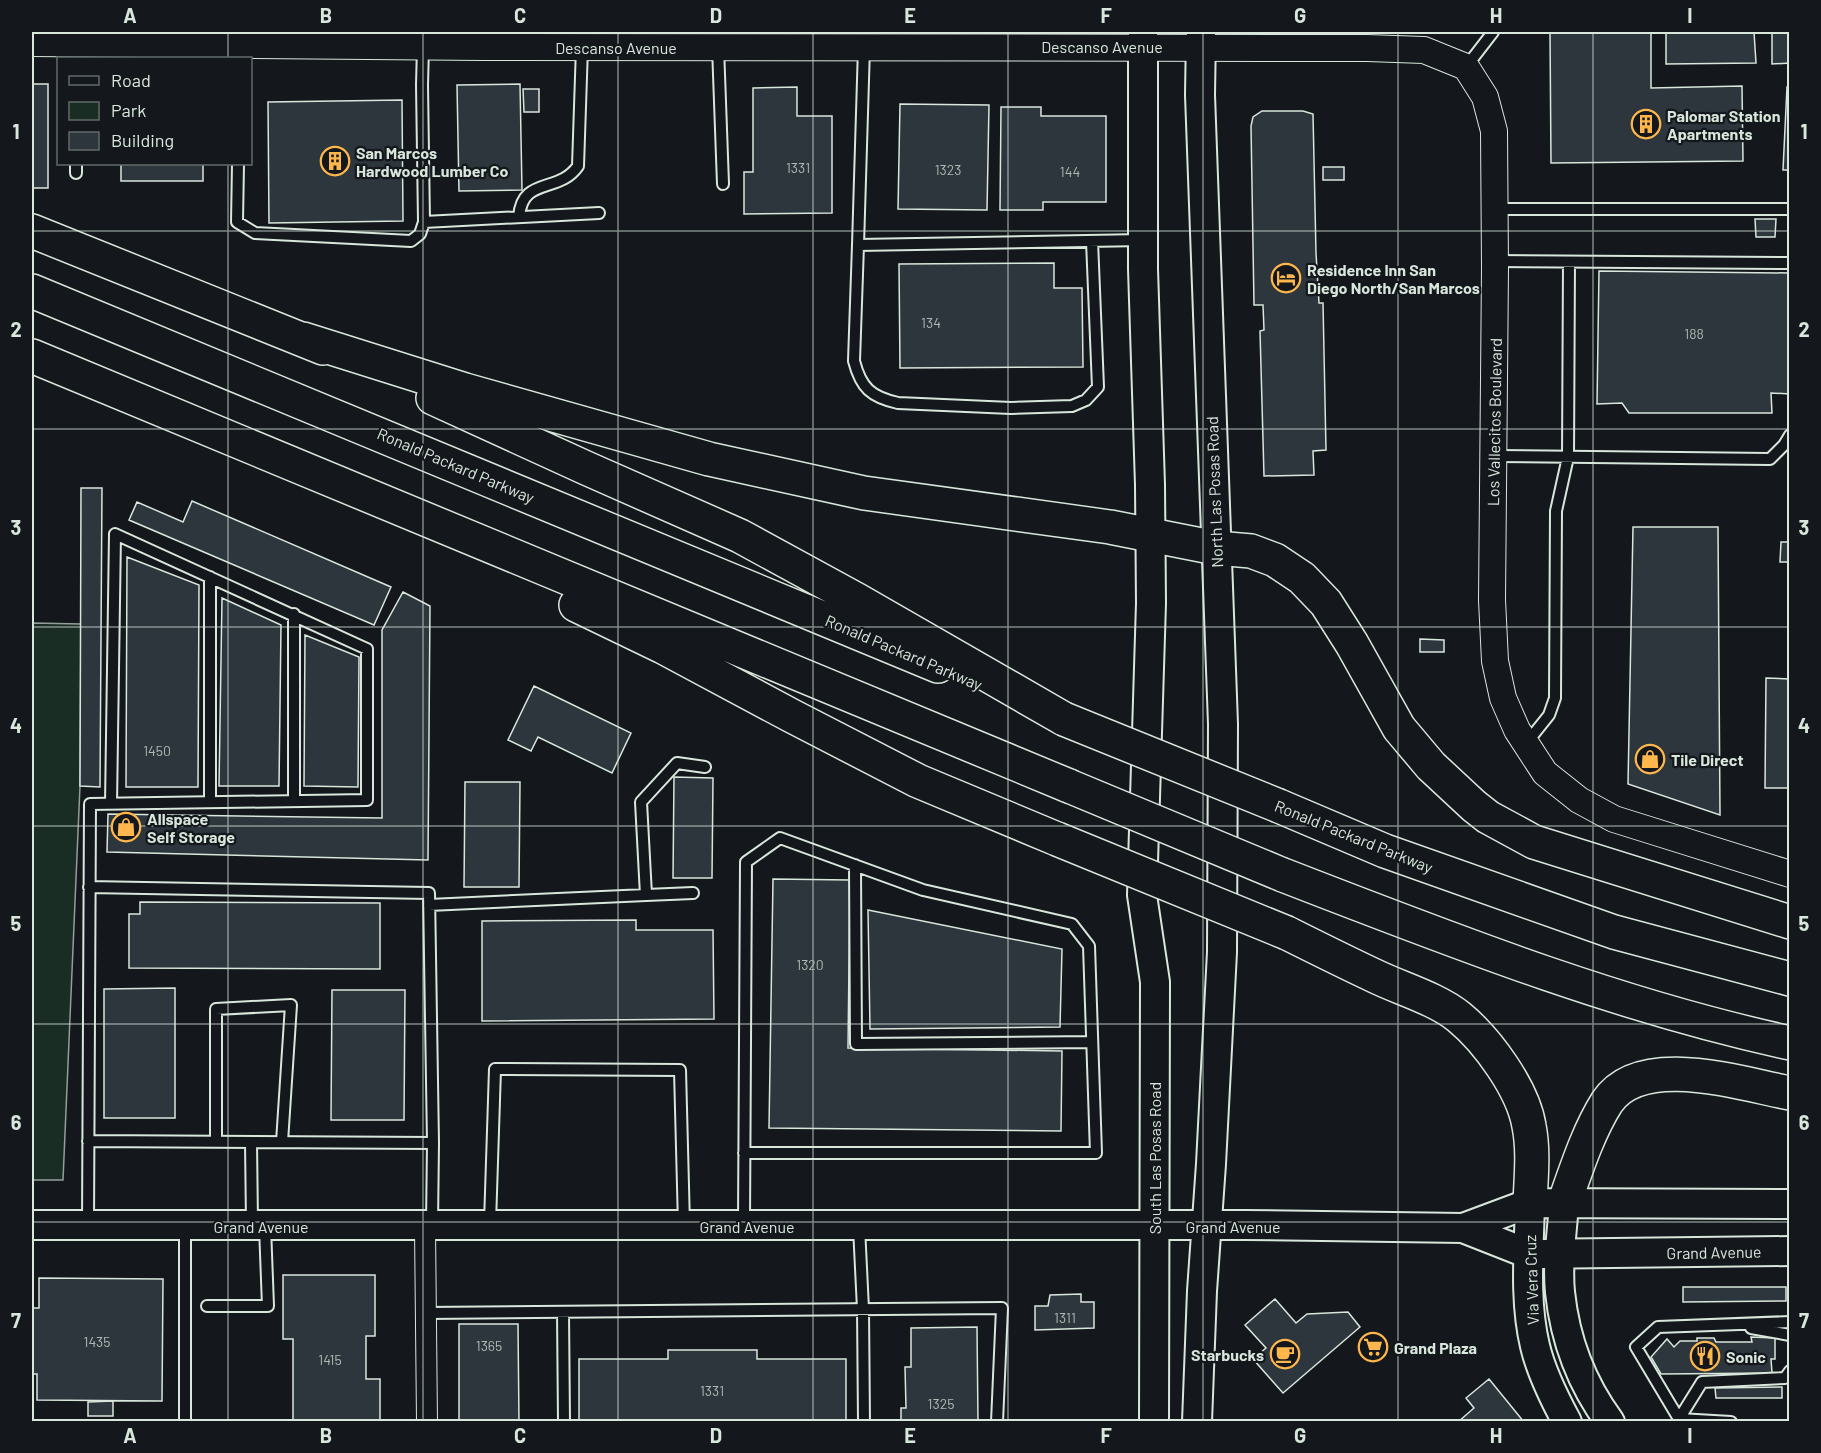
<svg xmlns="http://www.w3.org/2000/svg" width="1821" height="1453" font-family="Barlow,sans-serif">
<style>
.green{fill:#1a2d24;stroke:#939e99;stroke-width:1.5}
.building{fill:#2c363c;stroke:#d8e6dc;stroke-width:1.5}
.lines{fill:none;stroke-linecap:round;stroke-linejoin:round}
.service-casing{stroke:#d8e6dc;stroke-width:14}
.minor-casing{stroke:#d8e6dc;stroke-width:22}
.tertiary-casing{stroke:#d8e6dc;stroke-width:28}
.secondary-casing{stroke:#d8e6dc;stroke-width:32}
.motorway-casing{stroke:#d8e6dc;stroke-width:36}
.service{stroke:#14181c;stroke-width:10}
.minor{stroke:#14181c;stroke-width:20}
.tertiary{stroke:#14181c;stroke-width:26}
.secondary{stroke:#14181c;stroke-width:28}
.motorway{stroke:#14181c;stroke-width:33}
.motorway-bridge-casing{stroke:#d8e6dc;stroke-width:36;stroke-linecap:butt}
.motorway-bridge{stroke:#14181c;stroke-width:33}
.grid{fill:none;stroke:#d8e6dc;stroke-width:1.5;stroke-opacity:0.55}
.labels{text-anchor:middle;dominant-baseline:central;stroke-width:4.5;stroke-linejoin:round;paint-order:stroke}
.number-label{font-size:14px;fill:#adbab4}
.street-label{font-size:16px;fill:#d8e6dc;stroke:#14181c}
.poi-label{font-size:16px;font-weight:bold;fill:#d8e6dc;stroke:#14181c;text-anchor:start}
.neatline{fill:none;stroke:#d8e6dc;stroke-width:2}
.grid-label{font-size:20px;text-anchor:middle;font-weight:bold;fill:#d8e6dc}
</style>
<rect width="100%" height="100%" fill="#14181c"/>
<!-- green -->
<path class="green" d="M32 623 81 624 80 786 63 1180H32Z"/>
<!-- building -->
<path class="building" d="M1550 32H1651V88L1742 86 1743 161 1551 163Z
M1666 32H1754L1756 63 1666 64Z
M1772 32H1790V63L1772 64Z
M32 84H48V188H32Z
M520 84 522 190 459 191 457 85Z
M797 87V116H832V213L744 214V172H753V88Z
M1787 87H1790V170H1783Z
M523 89H539V112H524Z
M402 100 403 221 269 223 268 102Z
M900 104 989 105 987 210 898 209Z
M1001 107H1041V116H1106V202H1043V210H1000Z
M1262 111H1303L1313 114 1316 253 1319 303H1323L1326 450 1313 451 1314 475 1264 476 1260 331 1264 330 1263 305H1254L1251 126 1253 117Z
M121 164H203V181H121Z
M1323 167H1344V180H1323Z
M1755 219H1776L1775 237H1756Z
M1054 263V288H1082L1083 367 900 368 899 264Z
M1599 271 1790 273V394L1771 393 1772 413H1629L1622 403 1597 404Z
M81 488H102L100 787 80 786Z
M192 501 391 587 374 625 129 520 137 502 183 522Z
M1633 527H1718L1720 815 1628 784Z
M1781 542H1789L1788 562H1780Z
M127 557 199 585 198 787H126Z
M403 592 430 606 428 860 107 852 108 814 382 818V630Z
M222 598 281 625 279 786H219Z
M305 635 359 657 358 787 304 786Z
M1420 639 1444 640V652H1420Z
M1766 678 1790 679V788H1765Z
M534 686 631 733 612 773 538 737 531 751 508 740Z
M674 777 713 778 712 878H673Z
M465 782H520L519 887H464Z
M773 879 850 880 848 1048 1062 1051 1061 1131 769 1128Z
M140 902 380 903V969L129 968V914H140Z
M868 910 1062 949 1060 1027 870 1029Z
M636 920V930H713L714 1019 482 1021V921Z
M175 988V1118H104V989Z
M332 990H405L404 1120H331Z
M283 1275H375V1336H366V1379H380V1422H293V1339H283Z
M39 1278 163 1279 162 1401 37 1400V1374H32V1308H39Z
M1683 1287H1786V1301L1683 1302Z
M1081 1294V1302H1094V1328L1035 1330V1306H1048L1050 1295Z
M1275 1299 1296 1323 1307 1314 1348 1312 1360 1327 1283 1393 1253 1359 1266 1348 1245 1325Z
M459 1324H518L519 1422H459Z
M977 1327 978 1422H901V1408H906L905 1367H911V1328Z
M1751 1337 1775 1338V1359H1771L1772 1373 1661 1374 1651 1357 1667 1339 1674 1347 1680 1341H1697V1338H1714L1716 1342H1752Z
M668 1350H757V1359H846V1422H579V1359H668Z
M1489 1379 1524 1422H1458L1474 1408 1466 1398Z
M1782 1387V1398H1716L1715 1388Z
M113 1401V1416H88V1402Z"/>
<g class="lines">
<!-- service casing -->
<g class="service-casing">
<path id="service" d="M423 46 422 85 424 222 599 213
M718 47 723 184
M864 47 858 245 1143 240
M1466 67 1493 32
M238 164 237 222 255 233 411 241 420 234 424 222
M76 173V164
M1495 209H1790
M519 217C522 176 559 194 578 166L582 47
M858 245 854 361C861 388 871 397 898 403L1011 408 1072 406 1086 400 1098 387 1092 241
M1495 261 1790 263
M1494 456 1770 459 1784 445 1790 435
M1525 745 1549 715 1555 698 1556 511 1568 457 1569 262
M294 801V614
M210 802V577
M855 865 856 1044 1092 1042
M89 887 429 893 433 1143
M646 895 693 893
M429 905 646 895 641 802 677 763 705 767
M88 1141 433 1143 432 1224
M216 1142V1009L291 1005 282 1142
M251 1142 252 1223
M490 1223 495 1069 680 1070 684 1225
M744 1223 746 862 780 838 923 890 1072 924 1089 946 1096 1153H744
M88 1225 90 804C182 803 274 801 367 800V649L115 534 111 804
M185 1226V1422
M859 1227 863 1309 864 1422
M207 1306H268L265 1227
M563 1312 564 1422
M426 1313 1002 1308 997 1422
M1790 1322 1658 1327 1636 1347 1679 1419 1702 1382 1785 1378 1790 1371
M1751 1328 1790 1335
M1677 1422 1679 1419 1731 1422"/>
</g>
<!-- minor casing -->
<g class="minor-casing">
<path id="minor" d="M425 1227 427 1422"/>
</g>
<!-- tertiary casing -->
<g class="tertiary-casing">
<path id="tertiary" d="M32 43 483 47 1367 48 1424 50 1466 67 1485 97 1494 131 1495 268 1492 600 1495 661 1503 698 1517 730 1545 773 1579 800 1614 819 1790 874"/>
</g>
<!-- secondary casing -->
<g class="secondary-casing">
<path id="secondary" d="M1143 32V269L1150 485 1151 603 1142 895 1155 982 1154 1422
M1530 1203C1529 1250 1524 1300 1535 1346 1541 1372 1554 1398 1567 1422
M1564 1204C1562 1233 1557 1263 1560 1292 1565 1340 1581 1383 1610 1422
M32 1225H1245L1463 1228 1530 1203 1790 1204
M1463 1228 1529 1254 1790 1251
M1197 1422 1202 1291 1211 1164 1222 952 1223 724 1200 95 1201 32"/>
</g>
<!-- motorway casing -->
<g class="motorway-casing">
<path id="motorway" d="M32 231 323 348
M32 291 938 666
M303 339 465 390 709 459 864 493 1110 527 1216 548 1251 551 1275 560 1302 578 1326 603 1352 644 1399 728 1431 766 1474 806 1488 817 1534 842 1790 922
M32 356 1069 786
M433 398 586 468 740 536 859 601 1064 719
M576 605 663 647 792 716 918 781 1057 839
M1279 806 1385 851 1614 932 1790 979
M1283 875C1449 939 1615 1005 1790 1043
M1287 933C1317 948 1347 963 1377 977 1402 989 1437 999 1459 1017 1487 1040 1523 1089 1529 1126 1534 1151 1531 1178 1530 1203
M1564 1204C1576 1170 1588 1132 1607 1102 1641 1051 1741 1084 1790 1093"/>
</g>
<!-- service -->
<use href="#service" class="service"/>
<!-- minor -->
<use href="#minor" class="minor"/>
<!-- tertiary -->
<use href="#tertiary" class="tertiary"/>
<!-- secondary -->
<use href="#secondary" class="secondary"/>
<!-- motorway -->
<use href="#motorway" class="motorway"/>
<!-- motorway-bridge casing -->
<g class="motorway-bridge-casing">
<path id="motorway-bridge" d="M1064 719 1279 806
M1069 786 1283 875
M1057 839 1287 933"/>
</g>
<!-- motorway-bridge -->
<use href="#motorway-bridge" class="motorway-bridge"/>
</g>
<!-- grid -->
<path class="grid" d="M228 32V58M423 32V1422M618 32V1422M813 32V1422M1008 32V1422M1203 32V1422M1398 32V1422M1593 32V1422M228 164V1422M32 231H1790M32 429H1790M32 627H1790M32 826H1790M32 1024H1790M32 1222H1790"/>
<!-- icons -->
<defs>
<g id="building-ring" transform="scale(1.5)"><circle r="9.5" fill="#14181c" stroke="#ffb74d" stroke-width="1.5"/><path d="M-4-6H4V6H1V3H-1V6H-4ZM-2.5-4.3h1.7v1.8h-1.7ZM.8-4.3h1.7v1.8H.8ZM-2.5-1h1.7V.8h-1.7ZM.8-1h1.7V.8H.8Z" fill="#ffb74d"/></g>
<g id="hotel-ring" transform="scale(1.5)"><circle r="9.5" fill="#14181c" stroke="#ffb74d" stroke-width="1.5"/><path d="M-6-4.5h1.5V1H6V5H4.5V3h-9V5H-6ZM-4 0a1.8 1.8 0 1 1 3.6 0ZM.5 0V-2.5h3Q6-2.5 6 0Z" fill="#ffb74d"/></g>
<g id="shop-ring" transform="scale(1.5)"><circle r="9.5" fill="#14181c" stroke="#ffb74d" stroke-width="1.5"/><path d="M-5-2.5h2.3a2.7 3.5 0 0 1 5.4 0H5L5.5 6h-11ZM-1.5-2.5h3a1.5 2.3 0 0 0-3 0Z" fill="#ffb74d"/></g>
<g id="supermarket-ring" transform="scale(1.5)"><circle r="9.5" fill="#14181c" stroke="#ffb74d" stroke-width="1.5"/><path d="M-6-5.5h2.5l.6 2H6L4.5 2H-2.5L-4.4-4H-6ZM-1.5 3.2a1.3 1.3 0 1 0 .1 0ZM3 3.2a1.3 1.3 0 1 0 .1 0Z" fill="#ffb74d"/></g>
<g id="cafe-ring" transform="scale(1.5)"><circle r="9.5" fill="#14181c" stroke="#ffb74d" stroke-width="1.5"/><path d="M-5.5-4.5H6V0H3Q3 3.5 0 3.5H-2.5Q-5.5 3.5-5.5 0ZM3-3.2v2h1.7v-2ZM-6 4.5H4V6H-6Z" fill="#ffb74d"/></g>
<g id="restaurant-ring" transform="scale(1.5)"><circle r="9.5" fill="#14181c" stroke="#ffb74d" stroke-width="1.5"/><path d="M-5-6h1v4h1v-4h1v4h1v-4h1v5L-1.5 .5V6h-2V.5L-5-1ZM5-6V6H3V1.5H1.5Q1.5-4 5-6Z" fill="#ffb74d"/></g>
</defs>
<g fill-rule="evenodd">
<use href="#building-ring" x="1646" y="124"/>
<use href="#building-ring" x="335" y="161"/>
<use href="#hotel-ring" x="1286" y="278"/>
<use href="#shop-ring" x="1650" y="759"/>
<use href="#shop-ring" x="126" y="827"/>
<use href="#supermarket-ring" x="1373" y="1347"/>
<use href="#cafe-ring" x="1285" y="1354"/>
<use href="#restaurant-ring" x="1705" y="1356"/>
</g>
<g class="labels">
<!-- number labels -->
<g class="number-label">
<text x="798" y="167">1331</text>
<text x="948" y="169">1323</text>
<text x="1070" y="171">144</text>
<text x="931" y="322">134</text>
<text x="1694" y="333">188</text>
<text x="157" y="750">1450</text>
<text x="810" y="964">1320</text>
<text x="1065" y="1317">1311</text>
<text x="97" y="1341">1435</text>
<text x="489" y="1345">1365</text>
<text x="330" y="1359">1415</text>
<text x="712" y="1390">1331</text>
<text x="941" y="1403">1325</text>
</g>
<!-- street labels -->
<g class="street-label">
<text x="1102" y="46">Descanso Avenue</text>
<text x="616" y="47">Descanso Avenue</text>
<text transform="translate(1494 422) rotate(-89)">Los Vallecitos Boulevard</text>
<text transform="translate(456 465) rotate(23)">Ronald Packard Parkway</text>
<text transform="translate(1214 492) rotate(-92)">North Las Posas Road</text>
<text transform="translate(904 652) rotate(23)">Ronald Packard Parkway</text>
<text transform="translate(1354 836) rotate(22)">Ronald Packard Parkway</text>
<text transform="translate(1154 1158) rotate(-90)">South Las Posas Road</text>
<text x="261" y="1226">Grand Avenue</text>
<text x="747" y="1226">Grand Avenue</text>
<text x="1233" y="1226">Grand Avenue</text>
<text transform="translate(1714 1252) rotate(-1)">Grand Avenue</text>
<text transform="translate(1531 1280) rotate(-92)">Via Vera Cruz</text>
</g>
<!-- poi labels -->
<g class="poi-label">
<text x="1667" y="115">Palomar Station<tspan x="1667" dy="18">Apartments</tspan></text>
<text x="356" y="152">San Marcos<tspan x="356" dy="18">Hardwood Lumber Co</tspan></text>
<text x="1307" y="269">Residence Inn San<tspan x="1307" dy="18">Diego North/San Marcos</tspan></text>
<text x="1671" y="759">Tile Direct</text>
<text x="147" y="818">Allspace<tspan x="147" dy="18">Self Storage</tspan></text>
<text x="1394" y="1347">Grand Plaza</text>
<text x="1264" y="1354" text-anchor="end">Starbucks</text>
<text x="1726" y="1356">Sonic</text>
</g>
</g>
<!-- border -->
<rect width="1821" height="1453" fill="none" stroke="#14181c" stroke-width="66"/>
<!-- legend -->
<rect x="57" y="57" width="195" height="108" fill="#14181c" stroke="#626a69" stroke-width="1.5"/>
<rect x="69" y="76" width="30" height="9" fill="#14181c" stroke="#626a69" stroke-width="1.5"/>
<text x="111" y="87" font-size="18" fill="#d8e6dc">Road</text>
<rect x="69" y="102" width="30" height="18" fill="#1a2d24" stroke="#626a69" stroke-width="1.5"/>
<text x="111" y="117" font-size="18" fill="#d8e6dc">Park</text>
<rect x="69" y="132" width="30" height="18" fill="#2c363c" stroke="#626a69" stroke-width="1.5"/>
<text x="111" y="147" font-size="18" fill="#d8e6dc">Building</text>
<rect x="33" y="33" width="1755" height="1387" class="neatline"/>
<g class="grid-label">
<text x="130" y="23">A</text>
<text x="326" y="23">B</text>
<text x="520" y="23">C</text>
<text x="716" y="23">D</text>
<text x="910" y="23">E</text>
<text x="1106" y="23">F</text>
<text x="1300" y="23">G</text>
<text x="1496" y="23">H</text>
<text x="1690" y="23">I</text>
<text x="16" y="139">1</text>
<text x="1804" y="139">1</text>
<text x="16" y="337">2</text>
<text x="1804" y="337">2</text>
<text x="16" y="535">3</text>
<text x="1804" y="535">3</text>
<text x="16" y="733">4</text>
<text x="1804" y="733">4</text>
<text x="16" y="931">5</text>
<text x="1804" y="931">5</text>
<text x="16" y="1130">6</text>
<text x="1804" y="1130">6</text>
<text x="16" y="1328">7</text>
<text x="1804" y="1328">7</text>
<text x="130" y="1443">A</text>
<text x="326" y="1443">B</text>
<text x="520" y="1443">C</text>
<text x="716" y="1443">D</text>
<text x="910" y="1443">E</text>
<text x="1106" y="1443">F</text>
<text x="1300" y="1443">G</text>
<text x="1496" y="1443">H</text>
<text x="1690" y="1443">I</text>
</g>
</svg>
